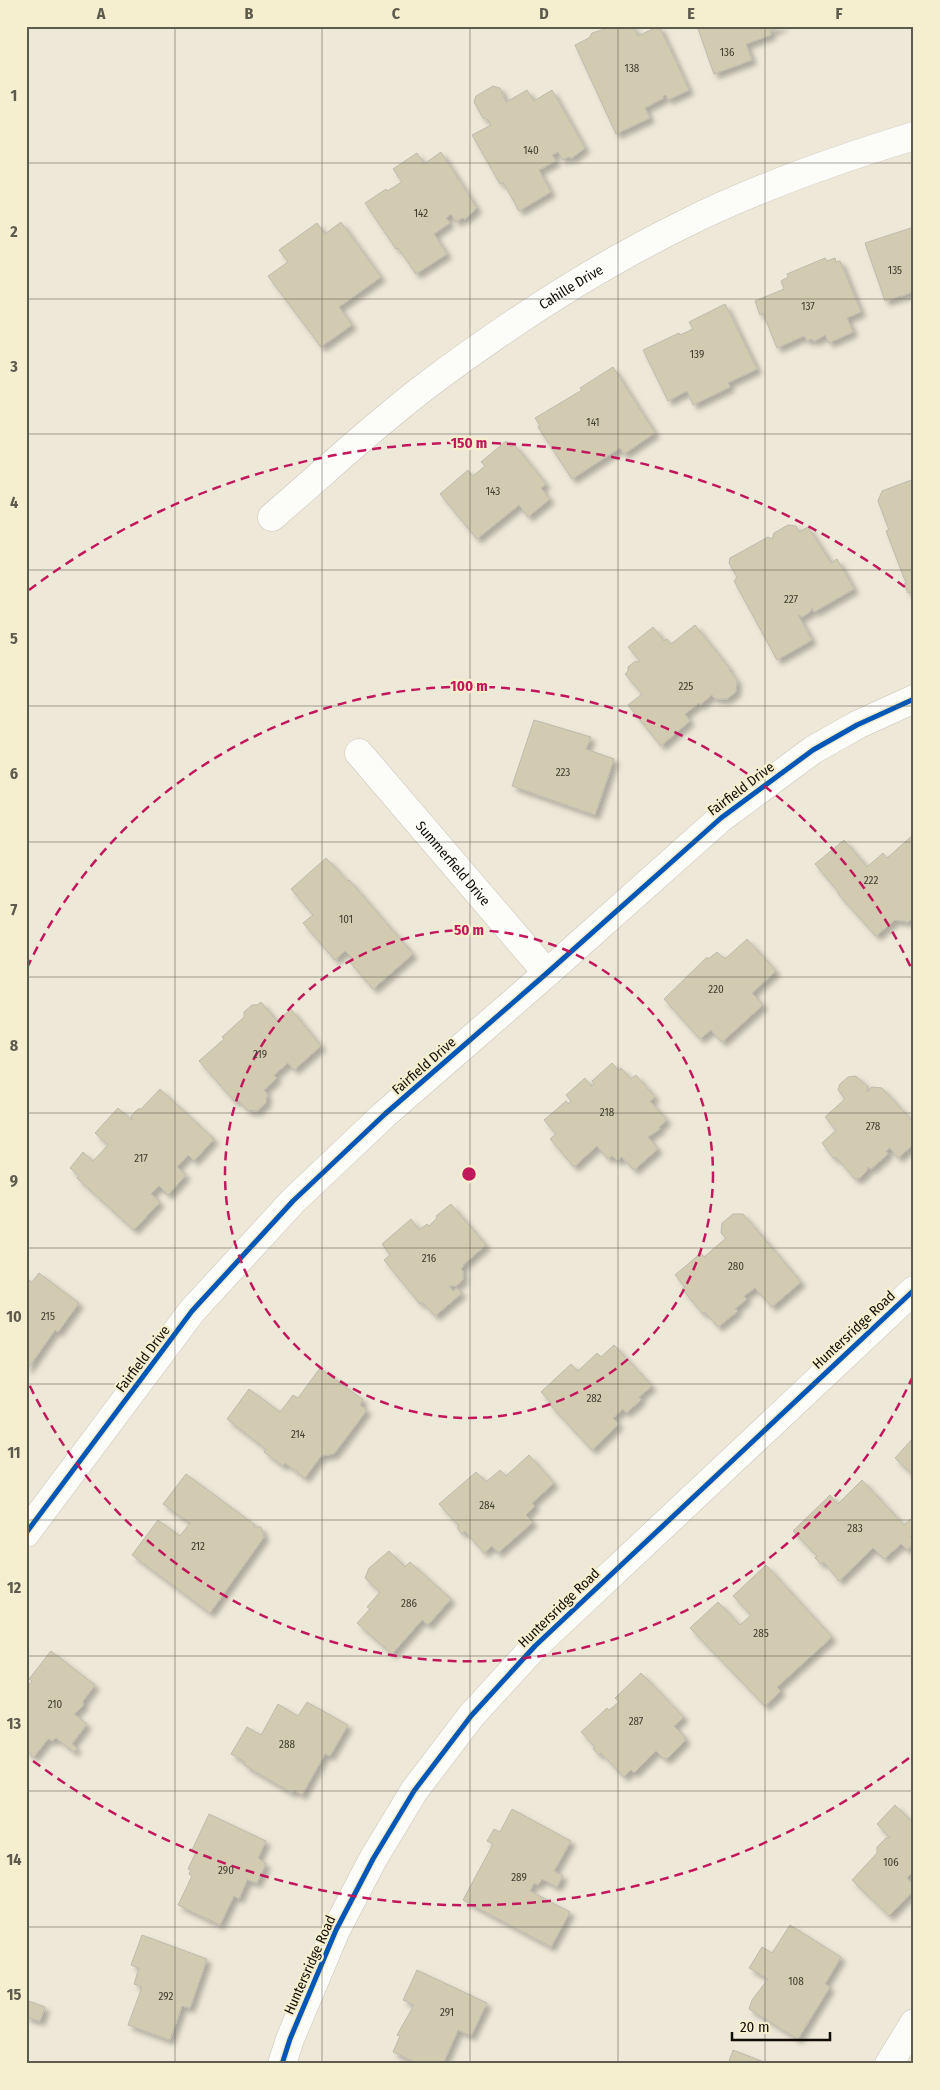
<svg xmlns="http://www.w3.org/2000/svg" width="940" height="2090" font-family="'Fira Sans Condensed',sans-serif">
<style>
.building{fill:#d2cbb2;stroke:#bebaad;filter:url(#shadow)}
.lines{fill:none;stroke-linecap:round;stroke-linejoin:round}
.street-casing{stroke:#c9c5b8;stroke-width:29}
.street{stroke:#fcfcf9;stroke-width:28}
.cycleway-casing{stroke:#f5eecf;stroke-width:8}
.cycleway{stroke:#0057b8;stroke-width:5}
.grid{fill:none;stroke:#5d5a4e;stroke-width:1;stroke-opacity:0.55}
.ring{fill:none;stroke:#c2185b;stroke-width:2.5;stroke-dasharray:9 6}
.labels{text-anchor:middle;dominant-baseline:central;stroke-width:4.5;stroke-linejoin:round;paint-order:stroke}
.number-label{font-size:11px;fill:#403c30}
.street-label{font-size:14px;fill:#100d04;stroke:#f5eecf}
.centre{fill:#c2185b;stroke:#f5eecf;stroke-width:2.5}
.ring-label{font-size:15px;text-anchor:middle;font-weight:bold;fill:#c2185b;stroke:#f5eecf;stroke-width:4.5;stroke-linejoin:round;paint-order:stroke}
.neatline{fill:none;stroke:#5d5a4e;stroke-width:2}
.grid-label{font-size:16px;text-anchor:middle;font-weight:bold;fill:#5d5a4e}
</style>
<defs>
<filter id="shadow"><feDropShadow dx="4.5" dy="4.5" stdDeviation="2.5" flood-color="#0004"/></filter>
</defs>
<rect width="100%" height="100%" fill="#ede8d7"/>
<!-- building -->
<path class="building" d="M614 26H633L638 36 659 26 689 90 668 100 666 95 663 96 664 98 645 108 650 118 616 134 575 45 589 38 592 33Z
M697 26H784L770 31 771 35 746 44 752 60 714 74Z
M493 86 500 88 506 102 527 90 534 101 552 90 585 148 572 158 568 157 563 160 558 152 552 155 556 161 539 170 551 192 519 211 503 182 500 184 472 135 491 125 488 120 483 118 474 102 476 96Z
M441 152 477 208 465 219 462 218 456 222 451 214 446 218 450 223 434 234 447 254 416 274 398 248 396 249 365 203 386 189 387 191 402 182 393 169 417 153 424 164Z
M341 222 381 277 339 307 352 325 321 347 268 276 288 262 279 250 317 223 325 234Z
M914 227V292L885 301 865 243Z
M825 258 827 261 835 258 836 262 840 261 861 312 847 318 853 332 829 343 825 335 815 341 811 339 807 341 804 336 777 348 763 313 760 315 755 301 784 289 781 281 788 277 787 274Z
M725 304 757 369 728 383 730 387 693 405 687 391 668 401 643 350 679 333 680 335 693 329 689 322Z
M613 367 655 433 624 454 620 448 572 479 538 427 540 426 535 418 582 390 580 388Z
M506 441 511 447 514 444 546 484 541 488 550 499 528 517 519 505 477 539 440 494 468 470 473 476 485 466 481 462Z
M914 479V591L908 593 904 584 906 583 886 531 889 530 878 501 882 491Z
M788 525 796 526 799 532 808 527 831 563 837 559 854 589 814 612 812 608 810 612 802 617 798 615 812 640 777 660 734 581 737 577 729 563 730 558 768 537 772 539 774 533Z
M695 625 730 669 729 670 737 680 736 692 727 699H715L712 695 700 705 699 703 685 714 690 721 661 746 628 705 642 694 625 674 628 671V667L634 662 640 661 628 647 653 627 664 641 667 639 671 644Z
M534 720 591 737 586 749 614 759 595 815 512 786Z
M914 834V917L908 922 895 920 876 936 838 894 839 893 815 864 844 840 867 867 883 853 887 858Z
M326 858 348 881 349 880 413 954 373 989 349 961 352 958 345 951 335 960 303 923 313 915 291 889Z
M747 939 776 971 752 993 763 1005 722 1042 711 1030 700 1039 664 999 707 957 708 959 717 952 725 959Z
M261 1002 277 1021 291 1009 321 1046 294 1070 288 1063 274 1075 277 1078 264 1090 267 1094 266 1103 257 1111 247 1110 238 1100 235 1102 199 1061 224 1039 222 1037 244 1017V1012L252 1005H257Z
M612 1063 619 1071 621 1068 631 1079 636 1075 655 1097 650 1101 667 1120 659 1127 660 1129 648 1137 658 1149 634 1170 622 1157 617 1161 612 1156 608 1159 597 1146 574 1167 550 1139 556 1134 544 1120 566 1101 568 1104 571 1101 566 1095 585 1078 591 1086 594 1084 592 1081Z
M856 1076 868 1087 867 1092 872 1087 882 1088 914 1123V1144L898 1158 890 1148 886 1151 888 1154 871 1169 868 1167 867 1171 860 1178 855 1179 836 1157 834 1159 822 1143 836 1130 825 1117 845 1099 838 1090 840 1084 848 1077Z
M160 1089 214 1139 194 1161 188 1155 177 1167 186 1175 168 1195 159 1186 151 1194 160 1202 134 1230 77 1178 79 1176 70 1168 83 1152 93 1161 108 1145 95 1133 118 1108 132 1120 131 1116 138 1109H141Z
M451 1204 486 1245 463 1265 464 1266 461 1269 463 1271V1280L456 1286H449L453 1291 457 1288 462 1293 435 1316 422 1302 420 1304 384 1260 390 1255 382 1244 411 1219 419 1230 427 1224 429 1226 437 1218 436 1216Z
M733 1214H743L801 1282 772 1307 755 1288 744 1296 747 1299 735 1309 738 1311 718 1327 705 1312 703 1314 682 1289 685 1287 675 1275 701 1253 704 1257 726 1238 721 1233 722 1223Z
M39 1273 79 1303 58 1332 55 1330 27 1370 26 1278 32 1282Z
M614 1345 652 1386 639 1397 641 1400 626 1413 623 1409 613 1418 619 1424 592 1450 550 1405 552 1404 541 1392 571 1364 578 1371 597 1353 601 1357Z
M320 1368 363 1400 360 1405 367 1410 334 1454 321 1456 305 1478 285 1463 283 1466 264 1452 266 1449 227 1419 249 1389 280 1412 293 1395 298 1398Z
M914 1437V1476L895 1458Z
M529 1455 554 1483 532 1503 535 1506 526 1515 533 1522 498 1553 492 1546 484 1553 465 1531 462 1534 457 1528 459 1526 439 1504 476 1472 486 1482 500 1470 506 1476Z
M186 1474 255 1525 253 1527H261L264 1537 210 1613 132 1555 158 1520 180 1536 190 1523 163 1504Z
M862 1480 904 1525 914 1516V1534L910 1537 914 1541V1544L907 1550 901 1544 884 1559 873 1548 839 1581 824 1562 821 1564 815 1558 817 1556 793 1531 830 1495 838 1504Z
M389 1551 405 1567 410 1562 451 1599 428 1625 422 1620 392 1654 357 1623 370 1609 367 1607 380 1592 365 1578 369 1568Z
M766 1565 832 1637 777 1687 781 1691 765 1706 690 1628 718 1602 740 1625 751 1615 733 1596Z
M51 1651 95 1685 83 1701V1706L74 1714 87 1724 72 1744 77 1748 74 1752 56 1738 53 1741 48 1739 34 1757 26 1751V1688L32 1681 29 1679Z
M641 1673 684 1717 674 1726 684 1736 685 1741 667 1759 663 1758 656 1751 634 1773 631 1770 624 1777 601 1753 599 1755 593 1749 595 1747 581 1732 607 1708 609 1710 619 1702 615 1698Z
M307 1702 348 1725 330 1756 325 1754 302 1795 294 1790 292 1793 244 1765 245 1762 231 1754 247 1727 261 1735 278 1704 298 1716Z
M895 1805 910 1820 914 1816V1871L907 1878 914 1885V1890L889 1916 852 1880 877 1853V1847L886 1838H890L877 1824Z
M512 1809 571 1841 554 1871 563 1876 557 1887 542 1879 538 1885 534 1883 530 1891 570 1912 551 1947 463 1900 493 1844 487 1841 494 1829 500 1832Z
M209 1814 266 1841 258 1858 266 1864 257 1883 247 1880 239 1899 234 1896 220 1925 178 1905 192 1876 189 1874 191 1870 188 1869 196 1852 192 1850Z
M790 1925 841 1957 825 1984 830 1987 798 2039 749 2009 752 2000 768 1979 749 1968 762 1947 772 1953Z
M142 1935 207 1959 190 2008 182 2006 170 2040 128 2025 142 1987 134 1984 139 1968 131 1965Z
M417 1970 487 2003 471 2036 458 2030 443 2064H419L393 2052 400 2036 397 2035 414 2005 403 2000Z
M26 2000 45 2007 40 2021 26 2017Z
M733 2050 769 2064H728Z"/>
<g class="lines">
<!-- street casing -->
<g class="street-casing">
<g id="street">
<path id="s1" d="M272 517C322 474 370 429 422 389 504 327 592 269 684 224 758 187 835 160 914 136"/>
<path id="s2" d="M359 753 547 973"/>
<path d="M26 1533 192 1311 293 1201 385 1114 547 973 721 818 813 750 857 725 914 699"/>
<path d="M282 2064 290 2039 336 1930 373 1859 414 1791 471 1716 535 1646 914 1290"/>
<path d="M889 2064 914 2023"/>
</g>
</g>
<!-- street -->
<use href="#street" class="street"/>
<!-- cycleway casing -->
<g class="cycleway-casing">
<path id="cycleway" d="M26 1533 192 1311 293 1201 385 1114 547 973 721 818 813 750 857 725 914 699
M282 2064 290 2039 336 1930 373 1859 414 1791 471 1716 535 1646 914 1290"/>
</g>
<!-- cycleway -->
<use href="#cycleway" class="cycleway"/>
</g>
<!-- grid -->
<path class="grid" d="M175 26V2064M322 26V2064M470 26V2064M618 26V2064M765 26V2064M26 163H914M26 299H914M26 434H914M26 570H914M26 706H914M26 842H914M26 977H914M26 1113H914M26 1248H914M26 1384H914M26 1520H914M26 1656H914M26 1791H914M26 1927H914"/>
<!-- distance rings -->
<g class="ring">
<circle cx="469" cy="1174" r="244"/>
<path d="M913 1376A488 488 0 0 1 27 1380M27 968A488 488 0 0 1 913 972"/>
<path d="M909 1758A731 731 0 0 1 29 1758M29 590A731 731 0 0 1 909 590"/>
</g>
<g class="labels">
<!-- number labels -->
<g class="number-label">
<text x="727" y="52">136</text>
<text x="632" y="68">138</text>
<text x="531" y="150">140</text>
<text x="421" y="213">142</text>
<text x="895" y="270">135</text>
<text x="808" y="306">137</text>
<text x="697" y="354">139</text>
<text x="593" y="422">141</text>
<text x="493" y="491">143</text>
<text x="791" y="599">227</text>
<text x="686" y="686">225</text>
<text x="563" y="772">223</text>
<text x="871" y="880">222</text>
<text x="346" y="919">101</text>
<text x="716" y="989">220</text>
<text x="260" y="1054">219</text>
<text x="607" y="1112">218</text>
<text x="873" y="1126">278</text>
<text x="141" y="1158">217</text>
<text x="429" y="1258">216</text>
<text x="736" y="1266">280</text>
<text x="48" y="1316">215</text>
<text x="594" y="1398">282</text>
<text x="298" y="1434">214</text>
<text x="487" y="1505">284</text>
<text x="855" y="1528">283</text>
<text x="198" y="1546">212</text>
<text x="409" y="1603">286</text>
<text x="761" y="1633">285</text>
<text x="55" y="1704">210</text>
<text x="636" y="1721">287</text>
<text x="287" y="1744">288</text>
<text x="891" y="1862">106</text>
<text x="226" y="1870">290</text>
<text x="519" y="1877">289</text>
<text x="796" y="1981">108</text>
<text x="166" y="1996">292</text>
<text x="447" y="2012">291</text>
</g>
<!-- street labels -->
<g class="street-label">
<text stroke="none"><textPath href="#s1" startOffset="378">Cahille Drive</textPath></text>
<text transform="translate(741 789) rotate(-37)">Fairfield Drive</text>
<text stroke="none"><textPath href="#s2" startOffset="145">Summerfield Drive</textPath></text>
<text transform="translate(424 1066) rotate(-41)">Fairfield Drive</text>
<text transform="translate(854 1330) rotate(-43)">Huntersridge Road</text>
<text transform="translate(143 1359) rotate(-53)">Fairfield Drive</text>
<text transform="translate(559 1608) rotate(-44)">Huntersridge Road</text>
<text transform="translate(310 1965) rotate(-66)">Huntersridge Road</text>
</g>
</g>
<circle cx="469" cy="1174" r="8" class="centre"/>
<g class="ring-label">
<text x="469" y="448">150 m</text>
<text x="469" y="691">100 m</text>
<text x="469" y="935">50 m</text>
</g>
<!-- border -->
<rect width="940" height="2090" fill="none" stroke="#f5eecf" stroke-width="55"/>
<!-- scale -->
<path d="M732 2032v8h98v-8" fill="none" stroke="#100d04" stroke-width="2.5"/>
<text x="740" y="2032" font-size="15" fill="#100d04" stroke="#f5eecf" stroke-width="4" paint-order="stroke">20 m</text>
<rect x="28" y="28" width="884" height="2034" class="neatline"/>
<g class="grid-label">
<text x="101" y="19">A</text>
<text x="249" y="19">B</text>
<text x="396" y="19">C</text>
<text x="544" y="19">D</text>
<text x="691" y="19">E</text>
<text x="839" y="19">F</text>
<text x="14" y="101">1</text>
<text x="14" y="237">2</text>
<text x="14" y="372">3</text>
<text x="14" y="508">4</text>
<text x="14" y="644">5</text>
<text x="14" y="779">6</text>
<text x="14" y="915">7</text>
<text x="14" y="1051">8</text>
<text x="14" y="1186">9</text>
<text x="14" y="1322">10</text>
<text x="14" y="1458">11</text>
<text x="14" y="1593">12</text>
<text x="14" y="1729">13</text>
<text x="14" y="1865">14</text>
<text x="14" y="2000">15</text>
</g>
</svg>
